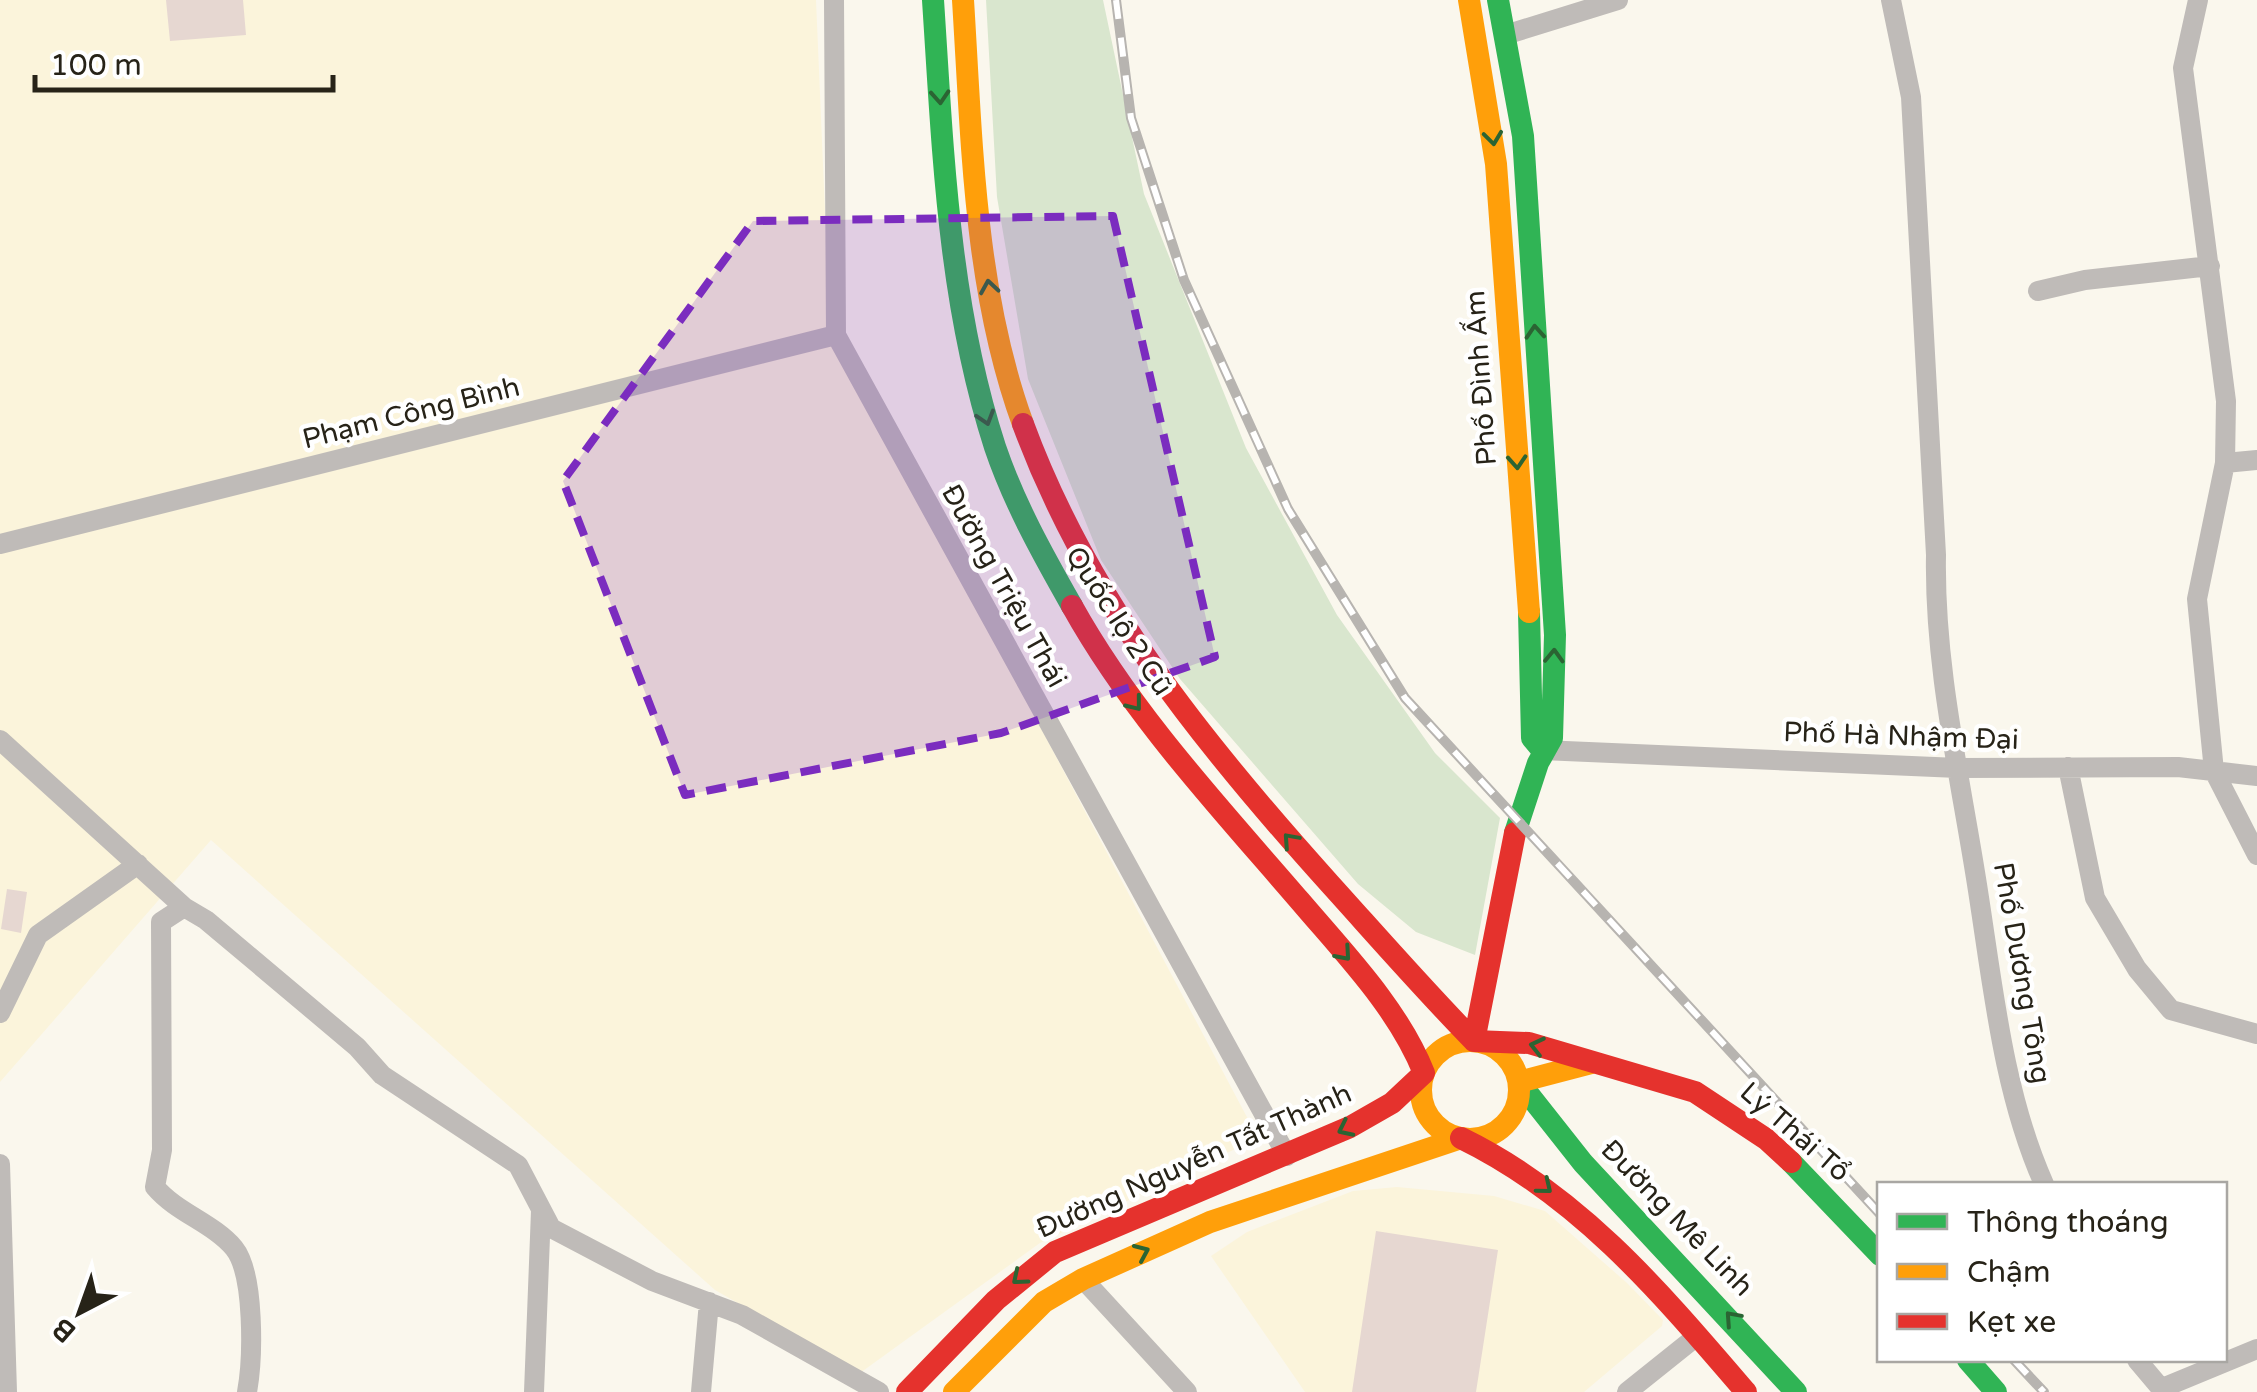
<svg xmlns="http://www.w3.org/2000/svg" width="2257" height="1392" font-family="'Varela Round',sans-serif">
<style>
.built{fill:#fbf4db}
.green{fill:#d9e6ce}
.building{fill:#e6d7d1}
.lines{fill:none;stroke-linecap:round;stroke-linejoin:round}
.street{stroke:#bfbbb8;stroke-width:20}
.fast{stroke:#30b455;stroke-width:22}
.slow{stroke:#ff9f0a;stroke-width:22}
.jam{stroke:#e5322d;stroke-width:22}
.rail-casing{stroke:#b7b4b0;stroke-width:10}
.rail{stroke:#fff;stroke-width:6;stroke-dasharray:19;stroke-linecap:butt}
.oneway{stroke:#2b6433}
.marked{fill:#7b2cbf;fill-opacity:0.2;stroke:#7b2cbf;stroke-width:8;stroke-dasharray:20 12;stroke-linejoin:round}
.labels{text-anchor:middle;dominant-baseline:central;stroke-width:9;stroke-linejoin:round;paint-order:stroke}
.street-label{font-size:28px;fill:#272318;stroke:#fff}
</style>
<rect width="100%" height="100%" fill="#faf7ed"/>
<!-- built -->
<path class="built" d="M0 0H816L830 330 1258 1138 1040 1243 860 1373 715 1290 211 840 0 1082Z
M1397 1187 1494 1196 1545 1211 1627 1283 1663 1320 1662 1326 1584 1392H1305L1211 1256 1247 1232 1353 1191Z"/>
<!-- green -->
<path class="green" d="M986 0H1103L1144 194 1246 448 1337 615 1435 753 1500 818 1475 955 1416 932 1358 884 1180 679 1101 560 1028 379 997 197Z"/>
<!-- building -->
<path class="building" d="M166 0H243L246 35 170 41Z
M7 889 27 892 21 933 1 929Z
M1376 1231 1498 1250 1476 1392H1352Z"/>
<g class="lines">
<!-- street -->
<path class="street" d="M834 0 836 335 1287 1156
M1891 0 1911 97 1936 555C1934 661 1958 767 1975 872 1992 975 2001 1088 2044 1184
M2198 0 2183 68 2226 401 2225 463 2197 599 2214 771 2257 855
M1505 35 1618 0
M2038 291 2085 280 2210 266
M2225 463 2257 460
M0 544 836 335
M0 740 184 907
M1542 750 1958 768 2178 767 2257 776
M2068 767 2095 898 2137 969 2171 1010 2257 1034
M0 1013 38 935 138 864
M0 1164 7 1392
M1083 1279 1187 1392
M2137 1360 2164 1392
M2160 1389 2257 1349
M247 1392C253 1359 255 1274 234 1248 213 1223 177 1213 155 1187L162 1150 161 922 184 907 206 920 357 1047 382 1075 518 1165 551 1228 652 1281 742 1315 879 1392
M534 1392 541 1211
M701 1392 709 1302
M1627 1392 1697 1336"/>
<!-- fast -->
<path class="fast" d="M933 0C943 151 948 302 995 447 1014 503 1043 555 1072 606
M1498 0 1523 136 1555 635 1552 738 1538 763 1515 833
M1529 612 1532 738 1542 750
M1519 1082 1583 1163 1796 1392
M1791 1162 1880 1255
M1968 1360 1996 1392"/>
<!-- slow -->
<path class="slow" d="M963 0C972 142 974 290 1023 424
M1469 0 1496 164 1529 612
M1421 1090a49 49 0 1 1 98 0a49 49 0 1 1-98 0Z
M1519 1082 1591 1063
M954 1392 1044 1302 1083 1279 1210 1222 1461 1138"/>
<!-- jam -->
<path class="jam" d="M1023 424C1089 603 1204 744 1330 884 1377 936 1424 990 1474 1041
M1072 606C1132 714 1220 808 1300 901 1345 954 1398 1008 1424 1073
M1515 833 1474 1041 1529 1043 1695 1092 1766 1139 1791 1162
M1461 1138C1580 1196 1661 1293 1746 1392
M907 1392 996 1300 1055 1252 1350 1127 1392 1103 1424 1073"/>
<!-- rail casing -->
<g class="rail-casing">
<path id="rail" d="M1116 0 1131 118 1184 280 1288 509 1405 698 1880 1214
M2014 1360 2044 1392"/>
</g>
<!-- rail -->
<use href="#rail" class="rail"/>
</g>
<!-- one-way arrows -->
<defs><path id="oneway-chevron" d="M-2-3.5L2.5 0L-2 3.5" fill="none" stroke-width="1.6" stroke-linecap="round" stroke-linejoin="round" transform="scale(2.5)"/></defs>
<g class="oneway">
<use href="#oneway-chevron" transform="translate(940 97) rotate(86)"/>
<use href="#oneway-chevron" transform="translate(1493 138) rotate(83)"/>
<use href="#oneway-chevron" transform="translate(989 287) rotate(-99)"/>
<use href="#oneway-chevron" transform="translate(1535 332) rotate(-94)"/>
<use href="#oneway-chevron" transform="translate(986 418) rotate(73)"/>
<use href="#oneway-chevron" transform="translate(1517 462) rotate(86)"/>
<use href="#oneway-chevron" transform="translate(1554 656) rotate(-88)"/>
<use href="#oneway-chevron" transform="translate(1135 704) rotate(52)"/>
<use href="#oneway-chevron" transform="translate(1290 840) rotate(-132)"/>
<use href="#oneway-chevron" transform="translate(1344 954) rotate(49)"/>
<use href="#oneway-chevron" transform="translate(1537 1046) rotate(-167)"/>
<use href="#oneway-chevron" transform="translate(1345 1129) rotate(154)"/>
<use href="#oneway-chevron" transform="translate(1545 1187) rotate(39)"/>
<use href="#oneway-chevron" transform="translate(1142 1252) rotate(-24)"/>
<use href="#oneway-chevron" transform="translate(1019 1278) rotate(140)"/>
<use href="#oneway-chevron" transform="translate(1732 1318) rotate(-132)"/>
</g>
<!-- marked area -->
<path class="marked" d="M1113 216 1215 657 1001 733 685 795 563 481 753 221Z"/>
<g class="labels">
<!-- street labels -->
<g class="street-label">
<text transform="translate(1481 378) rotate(-94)">Phố Đình Ấm</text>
<text transform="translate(411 413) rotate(-14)">Phạm Công Bình</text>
<text transform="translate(1004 586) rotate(61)">Đường Triệu Thái</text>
<text transform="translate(1119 621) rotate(57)">Quốc lộ 2 Cũ</text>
<text transform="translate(1901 736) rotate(2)">Phố Hà Nhậm Đại</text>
<text transform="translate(2022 973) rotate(80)">Phố Dương Tông</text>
<text transform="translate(1795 1132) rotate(41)">Lý Thái Tổ</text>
<text transform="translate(1194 1161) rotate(-24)">Đường Nguyễn Tất Thành</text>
<text transform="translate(1677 1218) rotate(46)">Đường Mê Linh</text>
</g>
</g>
<!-- legend -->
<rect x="1877" y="1182" width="350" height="180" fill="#ffffff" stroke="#a9a7a3" stroke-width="2.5"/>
<rect x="1897" y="1214" width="50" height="15" fill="#30b455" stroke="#a9a7a3" stroke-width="2.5"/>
<text x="1967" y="1232" font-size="30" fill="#272318">Thông thoáng</text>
<rect x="1897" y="1264" width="50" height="15" fill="#ff9f0a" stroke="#a9a7a3" stroke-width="2.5"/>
<text x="1967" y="1282" font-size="30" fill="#272318">Chậm</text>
<rect x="1897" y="1314" width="50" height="15" fill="#e5322d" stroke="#a9a7a3" stroke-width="2.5"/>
<text x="1967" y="1332" font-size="30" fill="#272318">Kẹt xe</text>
<!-- north arrow -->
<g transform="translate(80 1312) rotate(221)" stroke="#ffffff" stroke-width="8" paint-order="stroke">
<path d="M0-8L18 38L0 25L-18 38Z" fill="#272318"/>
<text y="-15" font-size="28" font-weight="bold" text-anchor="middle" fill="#272318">B</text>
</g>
<!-- scale -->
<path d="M35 75v15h298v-15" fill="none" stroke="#272318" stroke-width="5"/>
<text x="50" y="75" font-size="30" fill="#272318" stroke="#ffffff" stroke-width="8" paint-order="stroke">100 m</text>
</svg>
